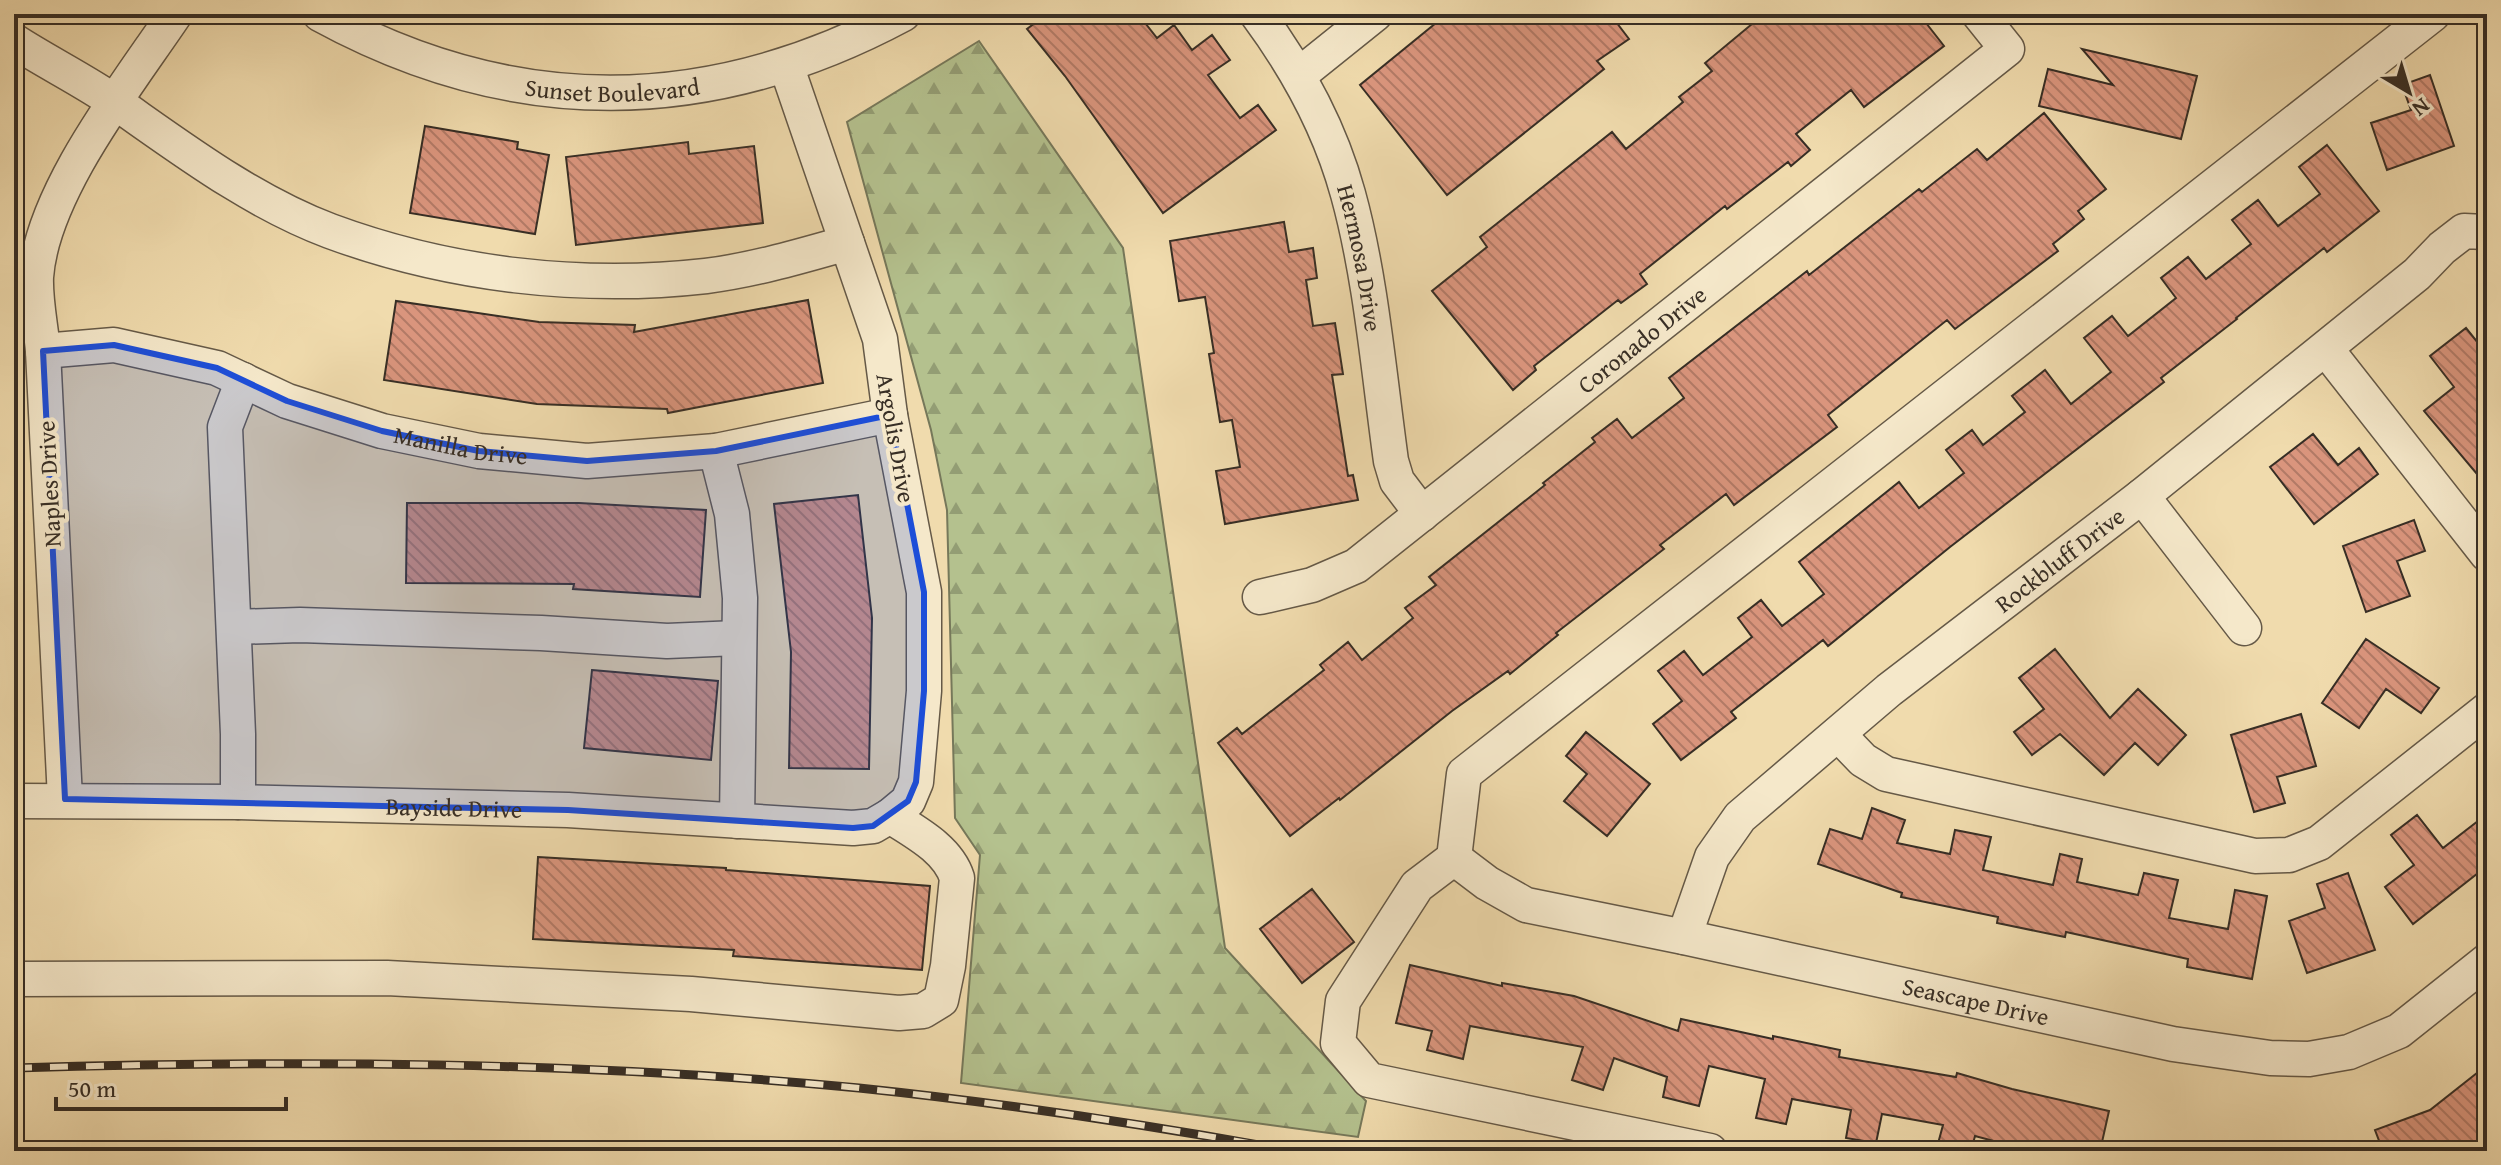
<svg xmlns="http://www.w3.org/2000/svg" width="2501" height="1165" font-family="'Gentium Book Plus',serif">
<style>
.forest{fill:url(#forest-firs);stroke:#76785a;stroke-width:2}
.building{fill:url(#building-back-hatch);stroke:#372e25;stroke-width:2}
.lines{fill:none;stroke-linecap:round;stroke-linejoin:round}
.minor-casing{stroke:#655947;stroke-width:37}
.minor{stroke:#f5e8ca;stroke-width:34}
.rail-casing{stroke:#372e25;stroke-width:9}
.rail{stroke:#f5e8ca;stroke-width:6;stroke-dasharray:18;stroke-linecap:butt}
.marked{fill:#1d4ed8;fill-opacity:0.2;stroke:#1d4ed8;stroke-width:6;stroke-linejoin:round}
.labels{text-anchor:middle;dominant-baseline:central;stroke-width:8;stroke-linejoin:round;paint-order:stroke}
.street-label{font-size:24px;fill:#372e25;stroke:#f5e8ca}
</style>
<defs>
<pattern id="forest-firs" width="22" height="20" patternUnits="userSpaceOnUse" patternTransform="scale(2)"><rect width="22" height="20" fill="#b4c18e"/><path d="M5 1l3.5 6h-7zM16 11l3.5 6h-7z" fill="#939d74"/></pattern>
<pattern id="building-back-hatch" width="6" height="6" patternUnits="userSpaceOnUse" patternTransform="scale(2)"><rect width="6" height="6" fill="#da957d"/><path d="M-1 5l2 2M0 0l6 6M5-1l2 2" fill="none" stroke="#b27a66"/></pattern>
</defs>
<rect width="100%" height="100%" fill="#f0dbad"/>
<filter id="stains"><feTurbulence type="fractalNoise" baseFrequency=".0025" numOctaves="4"/><feColorMatrix values="0 0 0 0 .2 0 0 0 0 .09 0 0 0 0 .02 0 0 0 .5 -.17"/></filter>
<radialGradient id="worn" r=".72"><stop offset=".6" stop-color="#630" stop-opacity="0"/><stop offset="1" stop-color="#630" stop-opacity=".3"/></radialGradient>
<!-- forest -->
<path class="forest" d="M979 41 1123 248 1225 948 1366 1101 1358 1137 961 1083 980 855 955 818 947 510 931 430 847 122Z"/>
<!-- building -->
<path class="building" d="M1047 14H1138L1157 38 1174 25 1192 50 1212 35 1230 60 1208 75 1240 118 1258 105 1276 130 1163 213 1065 76 1027 29Z
M1447 14H1610L1629 39 1597 61 1604 69 1447 195 1360 85Z
M1764 14H1919L1944 46 1864 107 1851 90 1796 134 1810 150 1791 166 1788 162 1727 209 1725 206 1640 274 1647 284 1621 303 1618 300 1534 366 1536 370 1513 390 1432 291 1487 247 1480 237 1612 132 1626 149 1683 102 1679 97 1712 71 1705 63Z
M2082 49 2197 76 2181 139 2039 106 2048 69 2113 85Z
M2430 75 2454 146 2387 170 2371 123 2411 110 2402 85Z
M2044 113 2106 189 2078 211 2084 219 2053 244 2058 251 1955 329 1947 320 1828 415 1837 427 1734 505 1726 494 1660 545 1664 549 1556 633 1558 635 1510 674 1508 671 1452 711 1340 800 1339 798 1290 836 1218 743 1237 728 1242 734 1324 670 1320 665 1348 642 1362 660 1413 618 1405 608 1436 585 1429 577 1545 485 1543 483 1595 442 1592 438 1617 419 1632 438 1684 398 1669 378 1807 271 1809 275 1919 189 1922 192 1977 149 1987 160Z
M425 126 518 142 517 149 549 155 535 234 410 213Z
M688 142 689 154 754 146 763 223 576 245 566 157Z
M2327 145 2379 211 2327 252 2324 248 2236 318 2237 319 2161 378 2164 382 1950 547 1828 646 1823 640 1731 712 1736 718 1681 760 1653 724 1682 701 1658 671 1684 651 1703 675 1752 637 1738 618 1761 600 1782 626 1824 594 1799 562 1899 482 1919 508 1964 473 1946 450 1972 430 1983 445 2025 412 2012 396 2045 370 2071 404 2111 372 2084 338 2112 316 2128 336 2176 298 2161 278 2188 257 2206 279 2251 244 2232 220 2258 200 2278 226 2320 194 2299 167Z
M1284 222 1289 252 1313 248 1317 278 1306 280 1313 326 1335 323 1343 374 1332 375 1348 476 1353 475 1358 500 1225 524 1216 471 1240 467 1232 420 1220 422 1209 354 1214 353 1205 297 1179 301 1170 241Z
M808 300 823 383 668 413 667 409 537 404 384 380 396 301 539 322 635 325 634 332Z
M2466 328 2487 354V486L2424 411 2454 387 2430 356Z
M2313 434 2338 465 2359 448 2378 474 2314 524 2270 467Z
M858 495 872 618 869 769 789 768 791 652 774 504Z
M407 503H579L706 510 700 597 573 589 574 584 406 583Z
M2414 520 2425 551 2397 561 2410 596 2366 612 2343 546Z
M2366 639 2439 688 2421 713 2386 689 2359 728 2322 703Z
M2055 649 2110 718 2138 689 2186 735 2158 765 2135 743 2104 775 2060 734 2032 755 2014 732 2044 709 2019 678Z
M592 670 718 681 711 760 584 748Z
M2301 714 2316 766 2277 777 2285 803 2254 812 2231 735Z
M1586 732 1650 784 1607 836 1564 801 1587 774 1566 756Z
M1872 808 1905 820 1897 843 1950 854 1955 830 1991 837 1983 870 2053 885 2060 854 2082 859 2077 882 2138 895 2144 873 2178 880 2169 918 2228 929 2235 890 2267 896 2252 979 2187 967 2188 959 2066 932 2065 937 1997 923 1998 917 1901 897 1902 893 1818 864 1830 829 1862 839Z
M2487 814V866L2413 924 2385 887 2414 865 2391 835 2417 815 2443 848Z
M538 857 726 868V870L930 886 922 970 733 956 734 950 533 939Z
M2348 873 2375 950 2307 973 2289 921 2325 908 2317 884Z
M1312 889 1354 942 1302 983 1260 929Z
M1410 965 1502 986V983L1574 996 1678 1031 1681 1019 1773 1039V1036L1840 1050 1839 1057 1956 1077 1957 1073 2012 1089 2109 1111 2100 1151H2031L1975 1136 1971 1151H1936L1943 1125 1882 1114 1876 1143 1846 1138 1851 1110 1792 1099 1786 1124 1756 1118 1765 1079 1709 1066 1699 1106 1663 1097 1667 1077 1614 1058 1603 1090 1572 1080 1583 1047 1470 1026 1463 1059 1427 1050 1432 1031 1396 1023Z
M2487 1065V1151H2383L2375 1130 2430 1110Z"/>
<g class="lines">
<!-- minor casing -->
<g class="minor-casing">
<g id="minor">
<path id="s1" d="M320 14C514 120 709 118 903 14"/>
<path id="s2" d="M1257 14C1297 68 1330 128 1348 194 1371 277 1379 375 1391 461L1397 481 1422 514"/>
<path d="M14 41C48 63 85 81 118 104 185 151 253 202 330 231 449 275 581 290 706 276 754 270 801 256 847 243"/>
<path d="M1299 75 1375 14"/>
<path d="M2326 349 2487 554"/>
<path id="s3" d="M43 351 114 345 217 368 287 401 382 431 479 451 587 461 716 451 890 415"/>
<path d="M716 451 732 514 740 598 737 821"/>
<path d="M2142 496 2244 628"/>
<path id="s4" d="M1260 597 1312 585 1356 566 2007 49 1979 14"/>
<path d="M234 627 300 625 541 633 667 641 737 638"/>
<path d="M1838 734 1863 760 1886 774 2255 856 2289 855 2319 843 2487 710"/>
<path d="M65 799 43 351C41 327 35 301 36 277 42 192 128 84 175 14"/>
<path id="s5" d="M14 801 238 802 568 810 853 828 873 826 890 816 908 801 916 782 924 691V592L890 415 880 339 786 65"/>
<path d="M238 802V734L225 427 243 380"/>
<path id="s6" d="M1454 858 1487 883 1526 905 1684 937 2173 1044 2270 1058 2309 1059 2349 1052 2399 1031 2487 961"/>
<path id="s7" d="M1684 937 1712 857 1740 817 1889 690 2142 496 2417 274 2442 248 2464 231 2485 232 2487 234"/>
<path d="M14 979 387 978 691 994 899 1013 923 1011 941 1000 948 966 957 878C948 849 915 832 890 816"/>
<path d="M1710 1151 1369 1080 1338 1043 1343 1001 1417 886 1454 858 1464 774 2433 14"/>
</g>
</g>
<!-- minor -->
<use href="#minor" class="minor"/>
<!-- rail casing -->
<g class="rail-casing">
<path id="rail" d="M14 1068C295 1060 579 1061 859 1088 1004 1103 1149 1125 1293 1151"/>
</g>
<!-- rail -->
<use href="#rail" class="rail"/>
</g>
<!-- marked area -->
<path class="marked" d="M114 345 217 368 287 401 382 431 479 451 587 461 716 451 890 415 924 592V691L916 782 908 801 873 826 853 828 568 810 65 799 43 351Z"/>
<g class="labels">
<!-- street labels -->
<g class="street-label">
<text stroke="none"><textPath href="#s1" startOffset="306">Sunset Boulevard</textPath></text>
<text stroke="none"><textPath href="#s2" startOffset="268">Hermosa Drive</textPath></text>
<text stroke="none"><textPath href="#s4" startOffset="466">Coronado Drive</textPath></text>
<text transform="translate(896 438) rotate(80)">Argolis Drive</text>
<text stroke="none"><textPath href="#s3" startOffset="434">Manilla Drive</textPath></text>
<text transform="translate(49 484) rotate(-93)">Naples Drive</text>
<text stroke="none"><textPath href="#s7" startOffset="544">Rockbluff Drive</textPath></text>
<text stroke="none"><textPath href="#s5" startOffset="440">Bayside Drive</textPath></text>
<text stroke="none"><textPath href="#s6" startOffset="546">Seascape Drive</textPath></text>
</g>
</g>
<!-- margin -->
<rect width="2501" height="1165" fill="none" stroke="#f0dbad" stroke-width="48"/>
<rect x="16" y="16" width="2469" height="1133" fill="none" stroke="#372e25" stroke-width="4"/>
<rect x="24" y="24" width="2453" height="1117" fill="none" stroke="#372e25" stroke-width="2"/>
<!-- north arrow -->
<g transform="translate(2409 92) rotate(142)" stroke="#f5e8ca" stroke-width="6" paint-order="stroke">
<path d="M0-6L14 30L0 20L-14 30Z" fill="#372e25"/>
<text y="-12" font-size="22" font-weight="bold" text-anchor="middle" fill="#372e25">N</text>
</g>
<!-- scale -->
<path d="M56 1097v12h230v-12" fill="none" stroke="#372e25" stroke-width="4"/>
<text x="68" y="1097" font-size="24" fill="#372e25" stroke="#f5e8ca" stroke-width="6" paint-order="stroke">50 m</text>
<rect width="100%" height="100%" filter="url(#stains)"/>
<rect width="100%" height="100%" fill="url(#worn)"/>
</svg>
